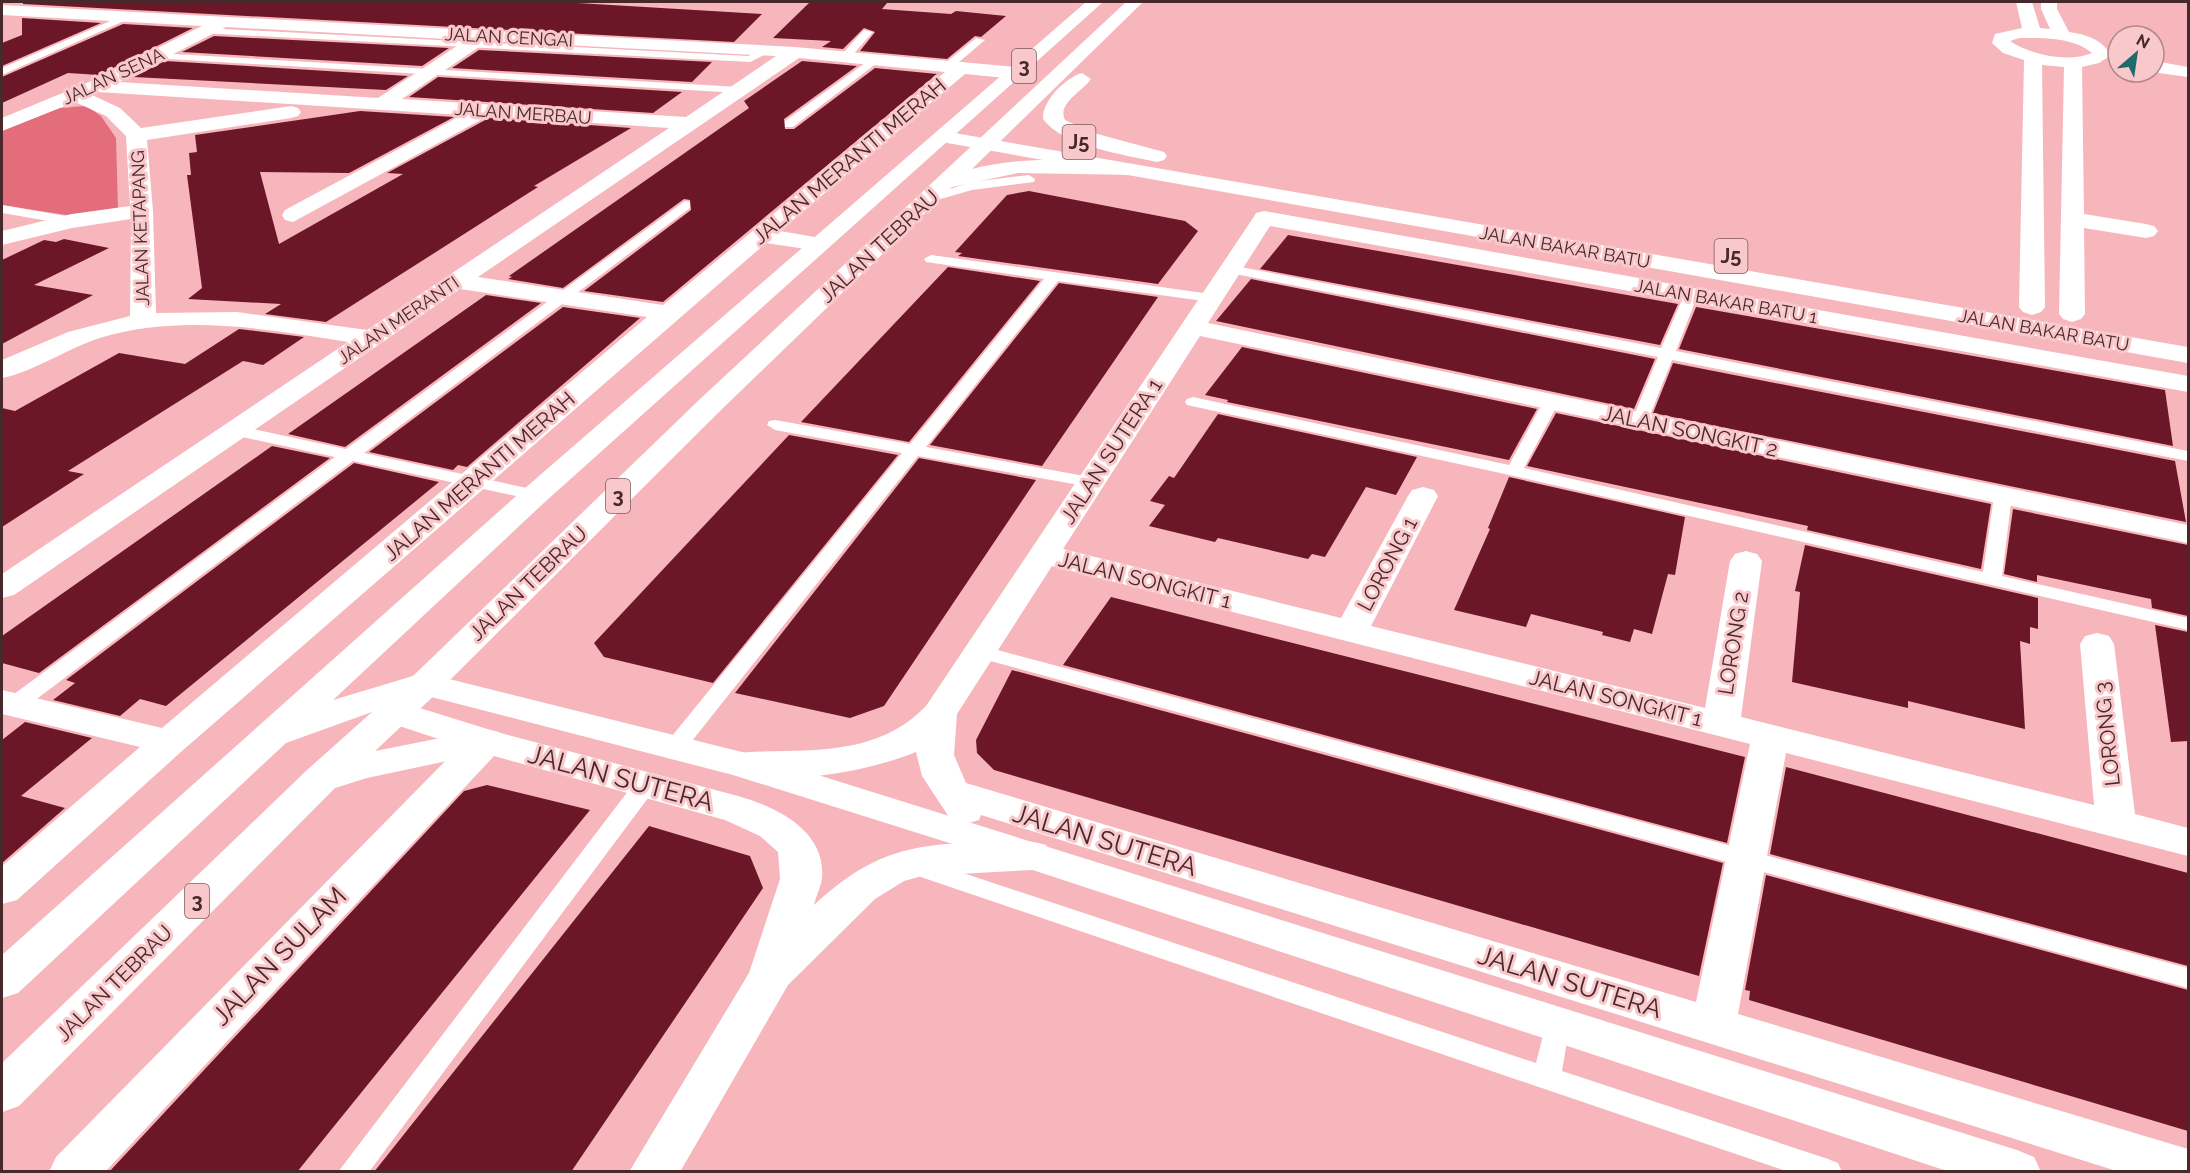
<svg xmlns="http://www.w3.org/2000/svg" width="2190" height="1173" font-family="Raleway,sans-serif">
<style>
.green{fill:#e46d7c}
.building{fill:#6c1728}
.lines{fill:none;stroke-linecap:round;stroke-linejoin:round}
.service{fill:#fff;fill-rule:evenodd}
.minor{fill:#fff;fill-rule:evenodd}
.tertiary{fill:#fff;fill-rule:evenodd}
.primary{fill:#fff;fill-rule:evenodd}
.trunk{fill:#fff;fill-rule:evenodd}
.labels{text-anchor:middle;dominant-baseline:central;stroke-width:6;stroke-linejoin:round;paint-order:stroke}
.far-street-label{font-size:18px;fill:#47282b;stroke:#f9c8cb}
.shield{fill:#f9c8cb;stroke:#7c585b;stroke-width:1.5}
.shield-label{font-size:20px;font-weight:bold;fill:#47282b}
.street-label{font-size:21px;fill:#47282b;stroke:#f9c8cb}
.near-street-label{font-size:26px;fill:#47282b;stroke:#f9c8cb}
</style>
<rect width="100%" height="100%" fill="#f6b6bb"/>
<!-- green -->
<path class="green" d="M86 106 101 116 116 138 118 209 66 215 2 205V131L59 108Z"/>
<!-- building -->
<path class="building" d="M23 2H561L762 14 734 42 23 4Z
M810 2 887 3 882 9 951 14 956 11 1006 16 981 37 975 36 947 59 860 51 875 32 864 28 843 49 822 47 831 41 773 38Z
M22 18 101 23 2 66V43L22 35Z
M123 24 193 28 99 75 68 73 2 103V77Z
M214 36 449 48 422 66 182 52Z
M479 50 712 62 692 82 452 68Z
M165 61 408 76 386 90 134 77Z
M802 61 857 66 784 119 785 129H794L875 68 937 74 663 302 584 291 691 210 690 200 684 199 563 288 508 279 512 277 509 276 749 108 744 101Z
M438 77 682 92 653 113 409 97Z
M360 111 454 117 349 173 260 172 279 244 403 174 387 173 489 118 631 128 534 186 538 187 326 322 265 314 281 304 188 299 202 288 187 175H191L189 153 197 152 195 135Z
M1029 191 1185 221 1198 231 1158 284 958 256 962 253 955 252 1007 195Z
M1288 235 1678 304 1660 345 1260 269Z
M64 239 109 248 34 285 93 295 2 344V260L44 240 56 242Z
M948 267 1040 281 909 442 801 422Z
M1251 279 1655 359 1634 409 1216 321Z
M1059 283 1158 297 1042 466 930 445Z
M486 295 541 303 345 447 288 434Z
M563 307 640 318 467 467 458 465 453 470 369 452Z
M1696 307 2165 390 2173 446 1679 349Z
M239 329 304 337 263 365 243 361 68 471 84 474 2 527V408L15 411 119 353 185 364Z
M1242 347 1537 409 1509 460 1227 402 1228 400 1205 395Z
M1673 363 2175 461 2186 522 1653 413Z
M1556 413 1991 504 1981 569 1807 530 1808 526 1527 466Z
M1218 414 1417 457 1396 495 1366 487 1325 557 1312 554 1308 559 1218 538 1215 542 1149 526 1165 505 1150 501 1169 476 1174 478Z
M789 435 898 455 713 683 604 657 594 643Z
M272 446 330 458 39 673 2 663V636Z
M919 458 1036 480 884 706 850 718 735 693Z
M354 463 439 482 166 706 140 699 120 716 53 700 75 683 66 680Z
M1509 477 1685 517 1675 575 1668 574 1652 634 1634 629 1630 642 1602 635 1603 632 1531 614 1526 627 1454 610 1490 529 1488 528Z
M2013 509 2188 545V616L2152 608 2151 599 2037 575V582L2004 574Z
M1805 545 2038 598V629L2030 627V644L2020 641 2025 729 1908 701V708L1792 682 1800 592 1795 591Z
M1111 597 1745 757 1727 843 1063 665Z
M2155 625 2188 632V741L2171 742Z
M1012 670 1723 863 1699 976 994 770 977 753 976 740Z
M25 722 92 738 21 796 65 808 2 863V740Z
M1786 767 2188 873V966L1770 854Z
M487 785 590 810 297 1172H109L464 791Z
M649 826 750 856 763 888 571 1172H374Z
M1766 875 2188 990V1131L1749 1000 1750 991 1745 990Z"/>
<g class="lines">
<!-- service -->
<path class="service" d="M124 15 133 17 2 75V68Z
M205 28 748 56 767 48 772 51 750 62 201 33 200 31Z
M864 30 873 32 849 59H841V55Z
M976 38 985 40 952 68H944V64Z
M156 53 739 87 745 90 739 93 152 58V54Z
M872 58 881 60 793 127H785V121Z
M1029 175 1035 179 1034 182 972 190 930 202 923 198 971 182Z
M685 201 690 202V208L364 453 541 491 544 495 541 499 535 500 353 461 22 710H6L3 705 6 700 335 457 228 434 226 430 228 426 234 425 346 449Z
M2 205 72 217 79 221 72 225 2 213Z
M931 255 1211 294 1218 298 1211 302 1058 281 926 447 1090 477 1096 478 1099 482 1096 486 1090 487 918 456 684 751 676 753 668 751 665 746 668 741 902 453 775 430 767 425 769 421 775 420 910 444 1044 279 926 262 924 259Z
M1230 265 1661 348 1681 302 1688 298 1695 302 1676 351 2188 451V461L1672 360 1648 420 1640 425 1632 420 1658 357 1225 272 1223 269Z
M1193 397 1509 465 1543 402 1551 397 1559 402 1524 468 1983 572 1994 496 2003 491 2012 496 2002 576 2188 618V630L1514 476 1187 405 1185 402 1187 399Z
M979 645 2188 968V988L972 656 969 651 972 646Z
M646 776 654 778 657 784 654 790 369 1172H338L638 778Z
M918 858 1536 1063 1548 1016 1557 1013 1566 1016 1570 1024 1562 1071 1828 1159 1838 1163 1842 1172H1789L909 873 906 867 909 861Z"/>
<!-- minor -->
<path class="minor" d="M2016 2H2032L2040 28 2050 29 2041 9V2H2057V9L2069 32C2088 35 2101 39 2111 55L2099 63 2082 67 2084 214 2146 224 2154 226 2158 231 2154 236 2146 238 2084 228 2085 314 2081 319 2072 322 2063 319 2059 314 2064 67 2042 65 2045 307 2041 312 2032 315 2023 312 2019 307 2024 60 2003 53 1992 43 1995 34 2022 28ZM2019 38C2043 38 2073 37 2092 53 2068 63 2031 55 2010 41Z
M2 5 795 47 1016 67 1025 73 1016 79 965 74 780 231 827 239 831 244 827 249 819 251 766 243 182 751 17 900 2 904V866L140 747 2 714V690L162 728 647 317 460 289 14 595 2 598V574L348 342C268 329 182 314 103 337 69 347 34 372 2 378V360L68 332 130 316 131 219 72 228 2 245V231L72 214 130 206 126 136 106 116 75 102 2 131V118L89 82 202 26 2 15ZM226 27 466 40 378 98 119 82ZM488 41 776 56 686 117 402 99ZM799 58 945 72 663 305 478 277ZM98 92 462 115 285 210 282 215 285 220 293 222 488 116 669 128 367 330 237 312 156 313 153 211 147 140 291 118 298 116 301 112 298 108 291 106 141 128 120 108 92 95Z
M2154 61 2188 67V77L2152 72H2154Z
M1264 211 2188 376V392L1270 226 1208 323 2188 525V543L1200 336 1063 549 1341 618 1408 496 1412 490 1423 487 1434 490 1438 496 1371 626 1705 708 1730 561 1735 554 1746 551 1757 554 1762 561 1741 717 2094 805 2080 644 2085 636 2097 633 2109 636 2114 644 2135 814 2188 828V856L1786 753 1738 1014 2188 1149V1172H2120L981 815 979 820 965 824 951 820 922 776 916 752C867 772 781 787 730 773L724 764 730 755C748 750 766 752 785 751 839 750 887 746 926 706L1253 218 1256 213ZM1052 566 1750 744 1696 1002 966 783 954 755 957 714Z
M394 700 497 732 738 796C776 807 826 830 822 878 821 887 816 896 814 905 872 852 909 844 987 842 1007 841 1027 839 1046 845L1052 855 1046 865 1032 870 922 876 904 881 875 899 788 985 680 1172H629L749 973 780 879 778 852 760 836 725 820 494 756 105 1172H49L56 1157 460 746 381 720 376 712 381 704Z"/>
<!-- tertiary -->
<path class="tertiary" d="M425 673 754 755 2017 1150 2034 1157 2041 1172H1950L978 852 733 775 412 692 407 684 412 676Z"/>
<!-- primary -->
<path class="primary" d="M943 131 2188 347V363L936 141 933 137 936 133Z"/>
<!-- trunk -->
<path class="trunk" d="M1086 2H1103L546 501 333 700 413 676 699 400 1126 2H1143L972 169C1024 156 1076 159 1129 164L1137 165 1140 170 1137 175 1018 173 952 187 719 412 438 692 375 751 486 729 499 732 505 741 499 750 367 778 335 788 19 1106 2 1112V1063L307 770 372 712 286 743 18 993 2 998V955L524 489Z
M1082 73 1091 79C1082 92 1057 103 1065 120L1090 132 1164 152 1167 156 1164 160 1157 162C1126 155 1062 146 1043 119 1042 101 1065 78 1082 73Z"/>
</g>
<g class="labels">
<!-- far-street labels -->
<g class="far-street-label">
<text transform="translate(509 37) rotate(3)">JALAN CENGAI</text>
<text transform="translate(113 76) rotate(-25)">JALAN SENA</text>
<text transform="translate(523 113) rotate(4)">JALAN MERBAU</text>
<text transform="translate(140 228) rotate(-92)">JALAN KETAPANG</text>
<text transform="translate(1565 247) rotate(10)">JALAN BAKAR BATU</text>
<text transform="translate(1726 301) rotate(10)">JALAN BAKAR BATU 1</text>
<text transform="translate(398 320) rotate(-34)">JALAN MERANTI</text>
<text transform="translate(2044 330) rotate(10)">JALAN BAKAR BATU</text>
</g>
<!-- shield labels -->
<g class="shield">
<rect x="1012" y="49" width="24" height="34" rx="4.5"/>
<rect x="1062.5" y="125" width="33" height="34" rx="4.5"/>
<rect x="1714.5" y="239" width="33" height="34" rx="4.5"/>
<rect x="606" y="479" width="24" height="34" rx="4.5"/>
<rect x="185" y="884" width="24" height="34" rx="4.5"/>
</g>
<g class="shield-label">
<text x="1024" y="66">3</text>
<text x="1079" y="142">J5</text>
<text x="1731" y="256">J5</text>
<text x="618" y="496">3</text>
<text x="197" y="901">3</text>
</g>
<!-- street labels -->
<g class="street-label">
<text transform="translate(849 161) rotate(-40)">JALAN MERANTI MERAH</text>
<text transform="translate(879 246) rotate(-43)">JALAN TEBRAU</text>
<text transform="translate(1690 431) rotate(12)">JALAN SONGKIT 2</text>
<text transform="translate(1111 451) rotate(-57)">JALAN SUTERA 1</text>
<text transform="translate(479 476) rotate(-41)">JALAN MERANTI MERAH</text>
<text transform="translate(1387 564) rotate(-62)">LORONG 1</text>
<text transform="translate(1145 580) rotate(14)">JALAN SONGKIT 1</text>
<text transform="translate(528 583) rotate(-44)">JALAN TEBRAU</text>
<text transform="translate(1733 643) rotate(-81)">LORONG 2</text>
<text transform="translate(1616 698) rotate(14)">JALAN SONGKIT 1</text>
<text transform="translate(2107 734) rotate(-96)">LORONG 3</text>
<text transform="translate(114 983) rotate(-45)">JALAN TEBRAU</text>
</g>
<!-- near-street labels -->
<g class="near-street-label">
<text transform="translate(621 778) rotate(15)">JALAN SUTERA</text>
<text transform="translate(1105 840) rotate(17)">JALAN SUTERA</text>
<text transform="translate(279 956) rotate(-46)">JALAN SULAM</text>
<text transform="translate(1570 982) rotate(17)">JALAN SUTERA</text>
</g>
</g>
<!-- border -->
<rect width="2190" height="1173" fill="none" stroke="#47282b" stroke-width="6"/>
<!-- north arrow -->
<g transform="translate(2136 54) rotate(29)"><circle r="28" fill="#f9c8cb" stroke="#b2888b" stroke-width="1.5"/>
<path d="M0-4.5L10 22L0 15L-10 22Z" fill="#1f6b6b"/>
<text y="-9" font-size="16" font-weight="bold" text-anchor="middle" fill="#47282b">N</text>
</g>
</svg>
